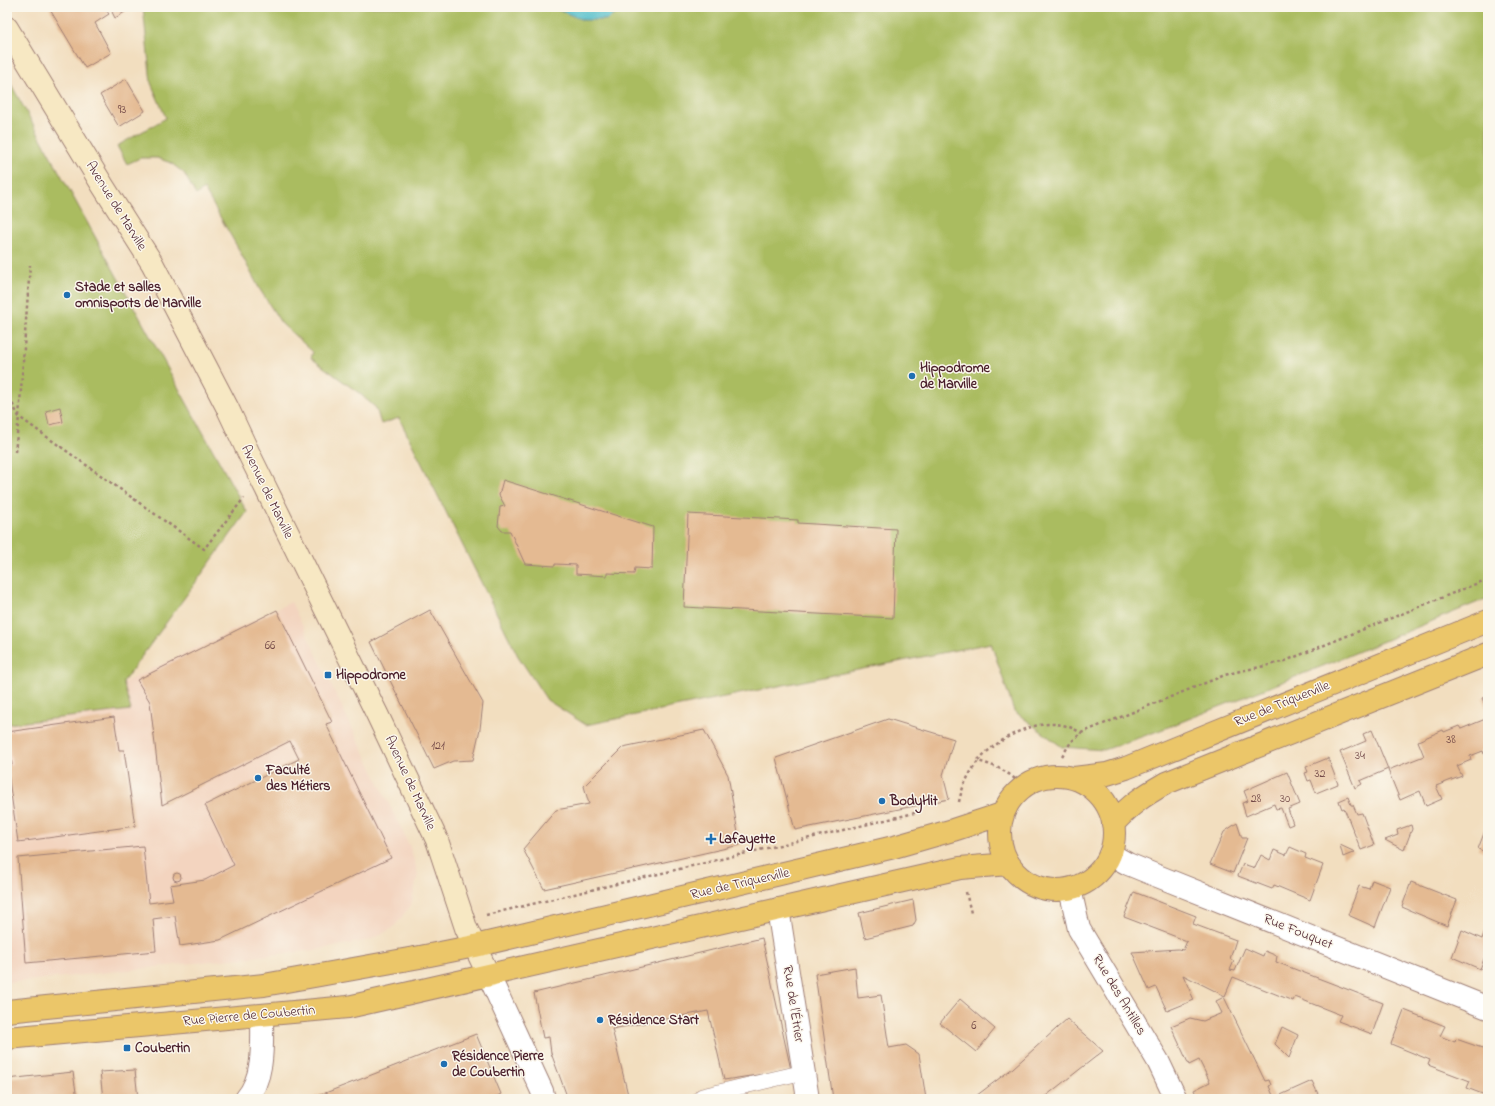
<svg xmlns="http://www.w3.org/2000/svg" width="1495" height="1106" font-family="'Indie Flower',sans-serif">
<style>
.built{fill:#f3d4bf}
.green{fill:#aabc60;stroke:#7a6e46}
.water{fill:#52bfcb;stroke:#4e6f7b}
.building{fill:#e4ba92}
.lines{fill:none;stroke-linecap:round;stroke-linejoin:round}
.lane-casing{stroke:#9e7e75;stroke-width:16}
.street-casing{stroke:#9e7e75;stroke-width:24}
.secondary-casing{stroke:#9e7e75;stroke-width:24}
.primary-casing{stroke:#9e7e75;stroke-width:24}
.path{stroke:#9e7e75;stroke-width:2.5;stroke-dasharray:3 3;stroke-linecap:butt}
.lane{stroke:#fff;stroke-width:15}
.street{stroke:#fff;stroke-width:22}
.secondary{stroke:#f7e8c3;stroke-width:22}
.primary{stroke:#ebc669;stroke-width:22}
.poi-dot{fill:#1f6fb2;stroke:#fbf7ec;stroke-width:1.5}
.labels{text-anchor:middle;dominant-baseline:central;stroke-width:3;stroke-linejoin:round;paint-order:stroke}
.number-label{font-size:12px;fill:#704645}
.street-label{font-size:14px;fill:#4a1f2b;stroke:#fbf7ec}
.poi-label{font-size:14px;font-weight:bold;fill:#4a1f2b;stroke:#fbf7ec;text-anchor:start}
</style>
<rect width="100%" height="100%" fill="#fbf7ec"/>
<filter id="ink" filterUnits="userSpaceOnUse"><feTurbulence type="fractalNoise" baseFrequency=".025" numOctaves="2"/><feDisplacementMap in="SourceGraphic" scale="8" xChannelSelector="R" yChannelSelector="G"/><feConvolveMatrix kernelMatrix="1 2 1 2 8 2 1 2 1" color-interpolation-filters="sRGB"/></filter>
<filter id="wash" filterUnits="userSpaceOnUse"><feTurbulence type="fractalNoise" baseFrequency=".012" numOctaves="4" result="noise"/><feDisplacementMap in="SourceGraphic" scale="16" xChannelSelector="R" yChannelSelector="G"/><feGaussianBlur stdDeviation="0.9" result="paint"/><feColorMatrix in="noise" values="0 0 0 0 0 0 0 0 0 0 0 0 0 0 0 0 0 1.4 0 .05"/><feComposite in="paint" operator="in"/></filter>
<g filter="url(#wash)">
<rect width="100%" height="100%" fill="#f2debf"/>
<!-- built -->
<path class="built" d="M291 602 410 847 418 874 411 905 393 928 370 940 315 950 7 983V724L131 710 123 683Z"/>
<!-- green -->
<path class="green" d="M143 7H1488V598L1338 660 1158 731 1104 750 1062 747 1014 711 991 643 586 725 547 700 518 656 399 418 381 424 376 408 359 393 311 358 313 352 281 323 259 288 238 248 204 189 196 195 184 173 171 163 157 158H140L127 164 117 146 166 118 151 83Z
M7 77 247 512 123 682 131 710 7 724Z"/>
<!-- water -->
<path class="water" d="M551 7H626L606 20H583Z"/>
<g id="blocks">
<!-- building -->
<path class="building" d="M52 7H104L109 14 95 23 111 53 85 68 49 8Z
M121 7H126L128 10 115 18 112 12Z
M126 79 145 111 119 127 100 95Z
M60 407 63 422 49 425 46 411Z
M503 480 653 527 652 569 635 568 634 574 607 573V576L576 574V565L555 564V566L525 564 510 531H502L498 526 500 507 505 506 499 495Z
M688 514 798 520V523L896 529 893 618 684 607Z
M277 610 332 722 326 724 391 858 220 940 180 946 175 916 153 919 156 951 26 963 18 858 143 846 149 903 173 900 170 885 205 880 234 865 205 805 299 759 290 741 162 805 150 702 137 680Z
M430 610 483 703 480 729 473 760 453 761 434 769 371 642Z
M1488 696V712L1482 698Z
M114 717 119 750H124L135 826 18 842 7 766 12 765 7 732Z
M1488 718V753L1484 754 1483 751 1470 756 1471 760 1457 766 1462 776 1436 786 1442 799 1426 806 1420 791 1400 800 1388 770 1424 756 1418 741 1443 730 1444 732 1459 726 1461 729Z
M888 719 954 739 943 775 949 799 795 830 776 758Z
M704 730 728 775 740 845 544 889 523 849 556 810 589 804 584 786 623 747Z
M1372 730 1388 769 1360 781 1362 784 1355 788 1340 752 1366 741 1363 734Z
M1328 758 1338 784 1316 793 1311 780 1308 781 1305 773 1308 772 1306 767Z
M1287 772 1300 804 1288 809 1293 824 1288 826 1281 808 1276 809 1274 804 1246 816 1242 803 1248 801 1244 791Z
M1348 797 1351 805H1353L1357 814 1362 813 1374 845 1361 850 1344 808 1342 809 1339 801Z
M1237 823 1242 838H1247L1233 873 1210 864 1224 832Z
M1411 825 1412 829 1404 850 1385 840 1398 835 1397 830Z
M1486 828 1488 830V853L1478 849Z
M1340 845 1355 852 1343 857Z
M1290 847 1306 854 1305 858 1323 865 1310 900 1274 885 1272 889 1238 876 1243 864 1255 868 1261 855 1270 860 1274 850 1286 855Z
M173 877a4 4 0 1 1 8 0a4 4 0 1 1-8 0Z
M1372 880 1390 887 1375 927 1348 915 1359 886 1369 889Z
M1411 882 1457 900 1447 926 1402 907Z
M1134 892 1196 916 1193 924 1236 940 1230 959 1234 961 1230 970 1235 971 1245 948 1263 956 1265 951 1277 956 1276 962 1383 1003 1372 1034 1338 1021 1341 1015 1295 997 1293 1001 1233 977 1225 996 1183 975 1194 1000 1167 1011 1156 987 1149 990 1132 952 1178 949 1183 950 1187 941 1124 917Z
M913 900 916 920 913 926 865 938 859 913Z
M1487 925H1488V949L1480 969 1452 957 1462 930 1482 939Z
M762 938 791 1070 724 1080 708 1011 612 1029 629 1099H568L551 1053 549 1037 543 1038 534 993Z
M855 967 858 998 881 995 889 1048 906 1045 919 1054 926 1099H833L815 974Z
M1224 997 1265 1081 1269 1080 1271 1085 1269 1086 1274 1098 1312 1081 1318 1094 1308 1099H1198L1194 1090 1210 1082 1199 1060 1189 1065 1171 1026 1190 1018 1203 1021 1222 1013 1216 1001Z
M960 999 995 1029 976 1052 940 1023Z
M1404 1010 1445 1026 1440 1036 1455 1042 1456 1039 1488 1050V1094L1485 1095 1467 1088 1470 1081 1428 1065 1430 1060 1391 1044Z
M1067 1019 1103 1051 1042 1099H972L1013 1068Z
M1282 1027 1298 1035 1289 1058 1275 1044Z
M476 1034 501 1094 494 1098 495 1099H310Z
M135 1070 138 1099H103L100 1072Z
M73 1072 77 1099H7V1079Z"/>
</g>
</g>
<g filter="url(#ink)">
<use href="#blocks" fill-opacity="0" stroke="#9e7e75" stroke-width="1"/>
<g class="lines">
<!-- lane casing -->
<g class="lane-casing">
<path id="lane" d="M702 1096 804 1072"/>
</g>
<!-- street casing -->
<g class="street-casing">
<path id="street" d="M1110 854 1128 864 1155 875 1488 1008
M1070 889 1079 929 1158 1061 1176 1099
M778 909 808 1099
M489 976 542 1091 544 1099
M246 1099C265 1077 262 1043 262 1016"/>
</g>
<!-- secondary casing -->
<g class="secondary-casing">
<path id="secondary" d="M7 28 103 186 152 263 227 407 250 456 377 714 437 840 466 928 489 976"/>
</g>
<!-- primary casing -->
<g class="primary-casing">
<path id="primary" d="M1000 833a57 57 0 1 1 114 0a57 57 0 1 1-114 0Z
M1074 778 1107 774 1126 768 1488 621
M1113 824C1131 804 1143 796 1166 783L1488 654
M7 1011 264 985 420 957 475 946 894 847 953 830 1002 814
M7 1038 348 1007 960 868 1009 864"/>
</g>
<!-- path -->
<path class="path" d="M7 393 19 417 204 549 244 498
M15 452 19 417 30 265
M1062 756 1071 742 1081 733 1225 675C1245 669 1265 667 1285 661L1488 579
M978 760C1003 735 1047 710 1081 733
M959 802C962 786 969 774 978 761 999 767 1007 771 1023 786
M966 892 971 913
M486 915 923 811"/>
<!-- lane -->
<use href="#lane" class="lane"/>
<!-- street -->
<use href="#street" class="street"/>
<!-- secondary -->
<use href="#secondary" class="secondary"/>
<!-- primary -->
<use href="#primary" class="primary"/>
</g>
</g>
<!-- markers -->
<g class="poi-dot">
<circle cx="67" cy="295" r="4"/>
<circle cx="912" cy="376" r="4"/>
<rect x="324" y="671" width="8" height="8" rx="2"/>
<circle cx="258" cy="778" r="4"/>
<circle cx="882" cy="801" r="4"/>
<path d="M709 833h4v4h4v4h-4v4h-4v-4h-4v-4h4z"/>
<circle cx="600" cy="1020" r="4"/>
<rect x="123" y="1044" width="8" height="8" rx="2"/>
<circle cx="444" cy="1064" r="4"/>
</g>
<g class="labels">
<!-- number labels -->
<g class="number-label">
<text x="122" y="110">93</text>
<text x="270" y="646">66</text>
<text x="1451" y="740">38</text>
<text x="438" y="746">121</text>
<text x="1360" y="756">34</text>
<text x="1320" y="774">32</text>
<text x="1256" y="799">28</text>
<text x="1285" y="799">30</text>
<text x="974" y="1026">6</text>
</g>
<!-- street labels -->
<g class="street-label">
<text transform="translate(116 206) rotate(58)">Avenue de Marville</text>
<text transform="translate(267 492) rotate(64)">Avenue de Marville</text>
<text transform="translate(1282 704) rotate(-22)">Rue de Triquerville</text>
<text transform="translate(410 783) rotate(65)">Avenue de Marville</text>
<text transform="translate(740 884) rotate(-13)">Rue de Triquerville</text>
<text transform="translate(1298 932) rotate(22)">Rue Fouquet</text>
<text transform="translate(1119 995) rotate(59)">Rue des Antilles</text>
<text transform="translate(793 1004) rotate(81)">Rue de l'Étrier</text>
<text transform="translate(249 1016) rotate(-5)">Rue Pierre de Coubertin</text>
</g>
<!-- poi labels -->
<g class="poi-label">
<text x="75" y="287">Stade et salles<tspan x="75" dy="16">omnisports de Marville</tspan></text>
<text x="920" y="368">Hippodrome<tspan x="920" dy="16">de Marville</tspan></text>
<text x="336" y="675">Hippodrome</text>
<text x="266" y="770">Faculté<tspan x="266" dy="16">des Métiers</tspan></text>
<text x="890" y="801">BodyHit</text>
<text x="719" y="839">Lafayette</text>
<text x="608" y="1020">Résidence Start</text>
<text x="135" y="1048">Coubertin</text>
<text x="452" y="1056">Résidence Pierre<tspan x="452" dy="16">de Coubertin</tspan></text>
</g>
</g>
<!-- margin -->
<rect width="1495" height="1106" fill="none" stroke="#fbf7ec" stroke-width="24"/>
</svg>
